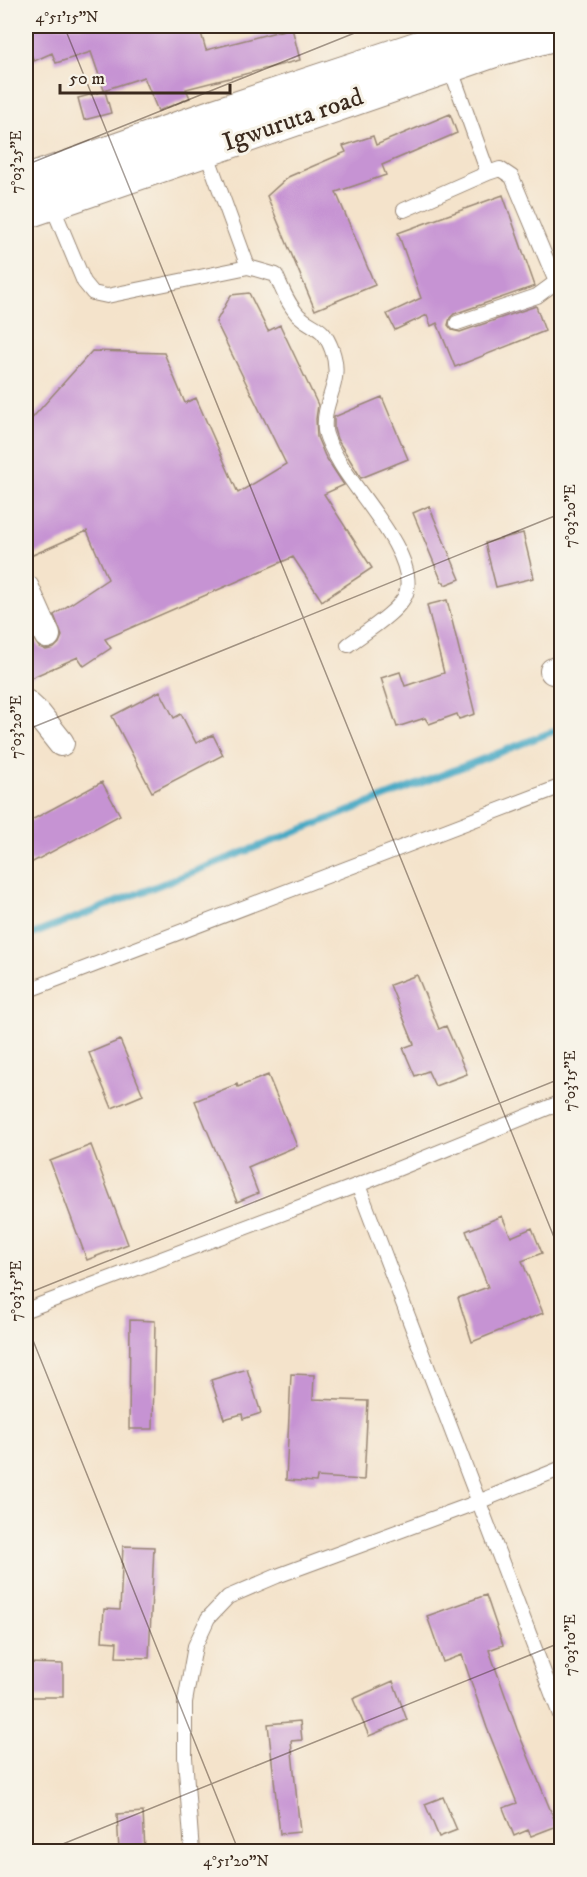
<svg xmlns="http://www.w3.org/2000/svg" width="587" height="1877" font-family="'IM FELL DW Pica',serif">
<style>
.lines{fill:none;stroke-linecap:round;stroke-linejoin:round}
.stream{stroke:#45a8c4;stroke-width:7}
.building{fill:#c693d3}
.lane-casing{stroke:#988674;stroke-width:16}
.street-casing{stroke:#988674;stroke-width:28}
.secondary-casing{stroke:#988674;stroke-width:35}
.lane{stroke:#fff;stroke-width:14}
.street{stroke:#fff;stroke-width:26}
.secondary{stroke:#fff;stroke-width:33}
.ticks{fill:none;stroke:#3b2a1e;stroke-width:1.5;stroke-opacity:0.45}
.labels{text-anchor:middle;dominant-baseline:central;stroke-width:6;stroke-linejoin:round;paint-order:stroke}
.street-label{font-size:26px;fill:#3b2a1e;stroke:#f7f3e8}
.neatline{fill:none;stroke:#3b2a1e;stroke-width:2}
.ticks-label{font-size:15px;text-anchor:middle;fill:#3b2a1e}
</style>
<rect width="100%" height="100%" fill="#f7f3e8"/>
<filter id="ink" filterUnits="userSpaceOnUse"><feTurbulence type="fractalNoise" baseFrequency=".0167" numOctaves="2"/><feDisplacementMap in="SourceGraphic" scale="12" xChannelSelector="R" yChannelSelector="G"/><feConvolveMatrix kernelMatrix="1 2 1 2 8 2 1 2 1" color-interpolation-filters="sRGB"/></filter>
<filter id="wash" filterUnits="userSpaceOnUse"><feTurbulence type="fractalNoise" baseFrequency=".008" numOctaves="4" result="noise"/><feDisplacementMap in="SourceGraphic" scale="24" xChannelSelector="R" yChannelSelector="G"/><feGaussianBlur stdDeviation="1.35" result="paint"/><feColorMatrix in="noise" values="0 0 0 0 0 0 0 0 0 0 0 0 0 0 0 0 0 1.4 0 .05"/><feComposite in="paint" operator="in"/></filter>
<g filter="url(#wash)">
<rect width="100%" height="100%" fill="#f4e3cb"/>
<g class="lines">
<!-- stream -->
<path class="stream" d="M26 937 562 728"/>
</g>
<g id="blocks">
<!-- building -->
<path class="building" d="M26 26H199L206 50 292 28 300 60 186 89 190 98 158 111 144 77 104 90 91 52 56 63 52 53 34 61 26 43Z
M105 91 111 113 84 120 78 98Z
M450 114 457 133 382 165 386 175 336 192 375 285 315 310 267 196 288 177 346 152 343 146 373 136 376 145Z
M503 195 535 286 454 314 450 318 448 325 452 330 460 332 536 306 545 331 455 367 437 323 431 326 427 315 395 330 387 314 421 298 398 233Z
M249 293 268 331 280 325 318 405 316 419 317 437 325 456 344 485 324 494 372 568 322 601 293 557 105 639 111 648 84 666 78 657 26 680V634L29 631 39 647 46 650 54 648 59 643 62 636 54 615 108 579 87 531 26 558V425L92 351 164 353 185 403 196 398 238 493 286 464 216 322 231 295Z
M382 397 408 459 361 478 337 439 334 429V417Z
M429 506 460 579 445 585 444 582H442L413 513Z
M523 533 534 578 496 587 485 543Z
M447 600 475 714 459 719 457 714 429 724 425 718 397 727 381 678 400 672 405 686 444 673 427 605Z
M160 691 174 718 181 714 196 743 213 735 223 755 152 792 112 716Z
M102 782 120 815 31 863 26 852V823Z
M417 975 439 1029 446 1026 467 1074 435 1086 428 1071 415 1076 403 1048 414 1044 390 985Z
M120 1040 143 1095 112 1108 89 1053Z
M268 1075 297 1146 248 1167 258 1193 237 1202 195 1101 237 1084 238 1087Z
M91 1145 128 1244 87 1260 50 1161Z
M502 1216 511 1237 532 1228 542 1253 522 1261 543 1313 472 1342 458 1298 488 1287 466 1231Z
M130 1320 155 1321 153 1429H129Z
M247 1369 261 1413 243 1419 242 1414 224 1419 211 1380Z
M291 1374 314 1375 313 1399 368 1401 364 1480 317 1477 316 1482 286 1480Z
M123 1546 154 1547 149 1658 116 1657 117 1642 102 1641 104 1609 120 1610Z
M486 1595 503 1645 489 1650 517 1729 557 1826 531 1836 528 1830 514 1836 503 1808 517 1803 487 1728 462 1655 443 1662 427 1616Z
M26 1663 63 1664V1697H26Z
M393 1681 407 1720 369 1736 353 1699Z
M300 1721 302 1740 291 1741 300 1832 280 1834 268 1724Z
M443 1797 457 1830 439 1837 425 1804Z
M143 1812 145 1851H119L117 1814Z"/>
</g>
</g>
<g filter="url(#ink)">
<use href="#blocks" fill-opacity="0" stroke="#988674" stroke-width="1.5"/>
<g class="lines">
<!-- lane casing -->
<g class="lane-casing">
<path id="lane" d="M205 149 248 267
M51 203 84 282 93 293 107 296 248 267 276 275C282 289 288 304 298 315 315 331 322 323 332 350 344 384 322 399 325 430 326 440 335 454 340 463 359 496 414 552 407 590 404 609 364 633 348 645
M404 210 488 173 450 67
M457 323 537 296 556 282 512 177 500 169 488 173
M26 991 562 786
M358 1185 562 1720
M26 1310 358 1185 562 1102
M192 1852 185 1757V1702L195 1646 208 1618 228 1597 277 1576 478 1502 562 1468"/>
</g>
<!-- street casing -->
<g class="street-casing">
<path id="street" d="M26 588 47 635
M553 671 562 668
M26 703 38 714 61 743"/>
</g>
<!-- secondary casing -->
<g class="secondary-casing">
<path id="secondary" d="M26 182 207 118 484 26
M26 212 499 49 562 32"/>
</g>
<!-- lane -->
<use href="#lane" class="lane"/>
<!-- street -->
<use href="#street" class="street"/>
<!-- secondary -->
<use href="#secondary" class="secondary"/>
</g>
</g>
<!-- ticks -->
<path class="ticks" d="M64 26 562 1257M26 165 372 26M26 730 562 513M26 1294 562 1078M26 1323 239 1852M43 1852 562 1642"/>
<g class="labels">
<!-- street labels -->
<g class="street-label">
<text transform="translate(293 120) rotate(-19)">Igwuruta road</text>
</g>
</g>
<!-- margin -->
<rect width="587" height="1877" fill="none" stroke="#f7f3e8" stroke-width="66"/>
<!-- scale -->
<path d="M60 84v9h170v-9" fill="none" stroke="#3b2a1e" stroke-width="3"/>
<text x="69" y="84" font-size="18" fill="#3b2a1e" stroke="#f7f3e8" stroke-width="4.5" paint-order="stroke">50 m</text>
<rect x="33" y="33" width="521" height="1811" class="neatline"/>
<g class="ticks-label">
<text x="67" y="22">4°51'15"N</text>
<text transform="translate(16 162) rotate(-90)" y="5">7°03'25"E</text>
<text transform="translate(570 516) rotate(-90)" y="5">7°03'20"E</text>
<text transform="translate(16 727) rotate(-90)" y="5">7°03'20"E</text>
<text transform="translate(570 1081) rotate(-90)" y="5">7°03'15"E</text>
<text transform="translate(16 1291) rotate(-90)" y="5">7°03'15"E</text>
<text transform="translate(570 1645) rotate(-90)" y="5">7°03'10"E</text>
<text x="236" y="1866">4°51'20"N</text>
</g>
</svg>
